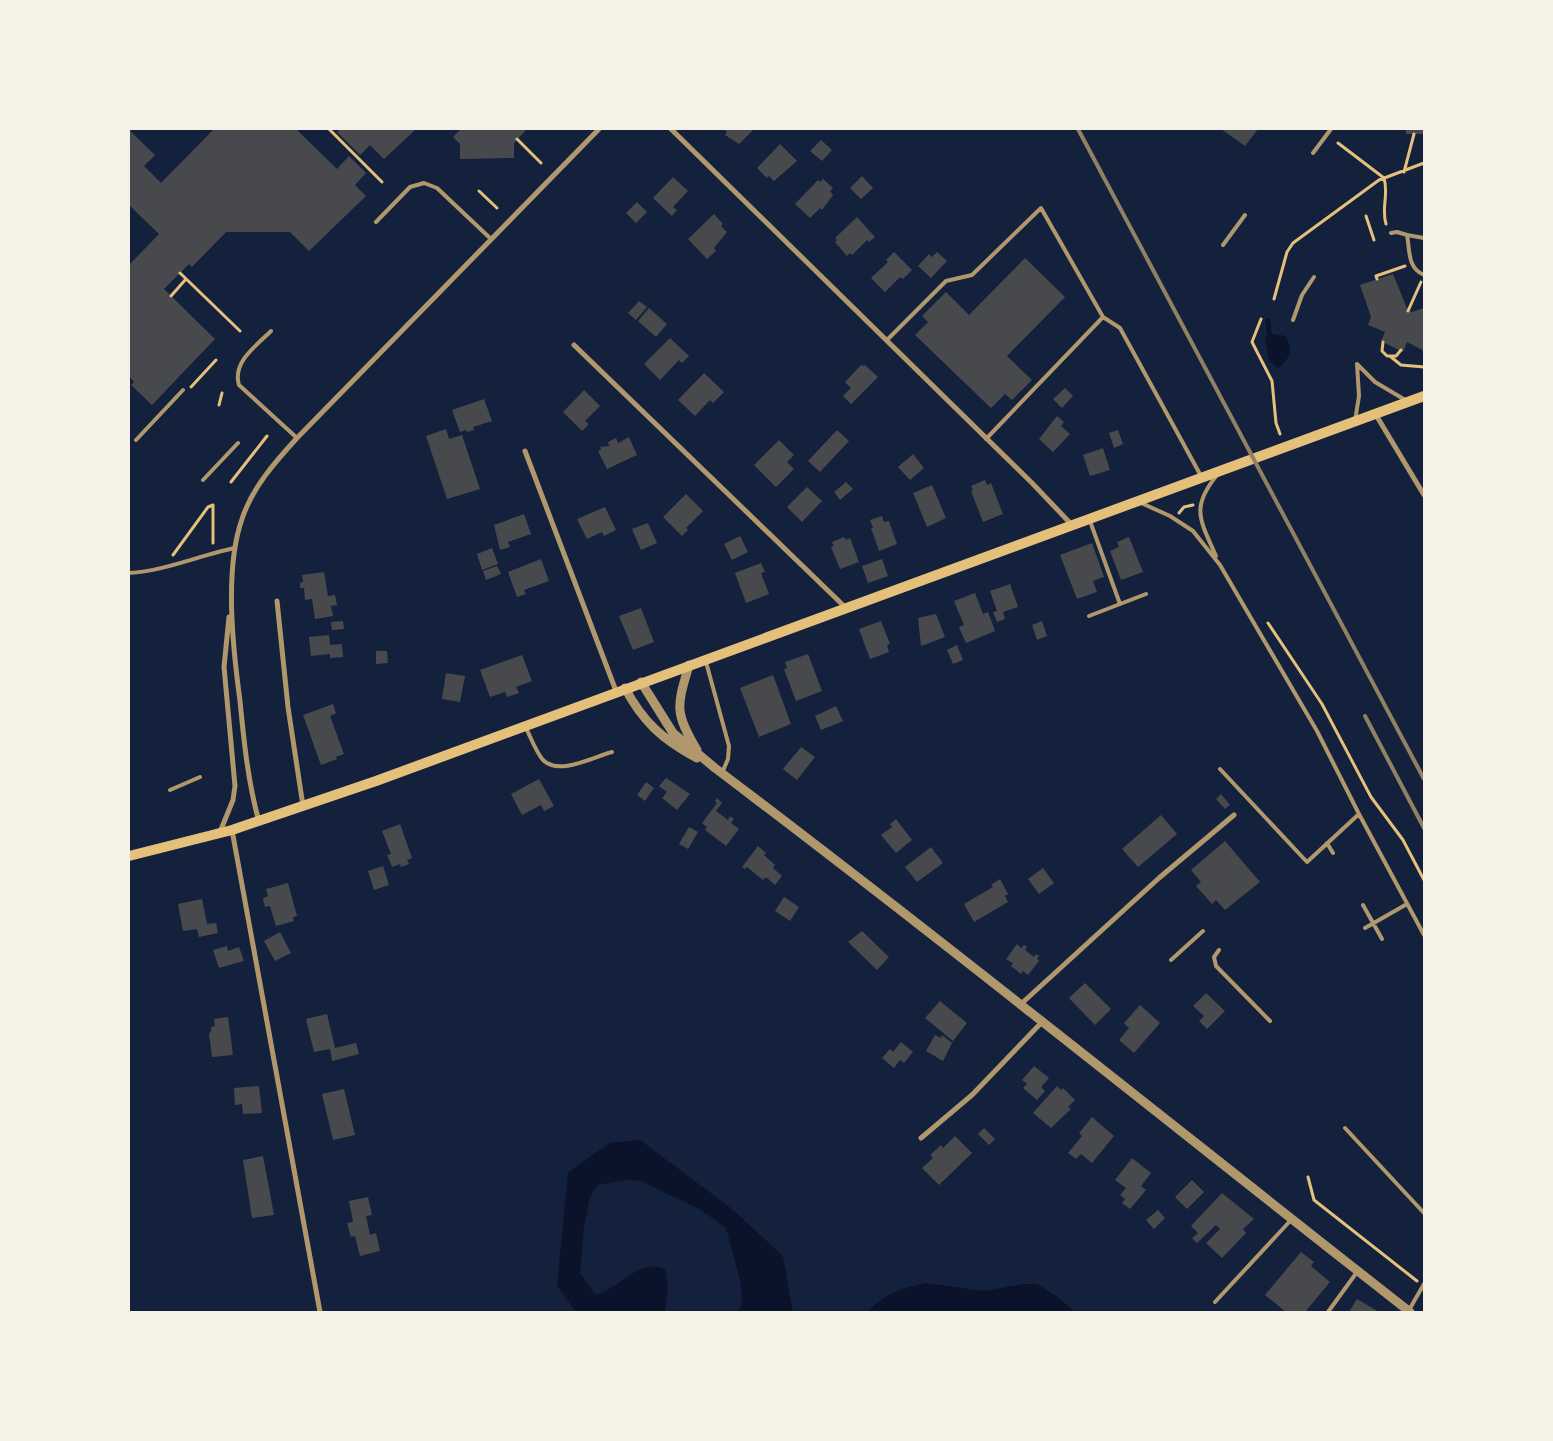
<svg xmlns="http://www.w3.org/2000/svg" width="1553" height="1441" font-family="'PT Sans',sans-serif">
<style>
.water{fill:#0b132b}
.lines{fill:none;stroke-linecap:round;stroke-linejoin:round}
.stream{stroke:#0b132b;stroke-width:5}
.building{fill:#48494c}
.path{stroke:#e5c07b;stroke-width:3}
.service{stroke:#b1986c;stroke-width:4}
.minor{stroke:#b1986c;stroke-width:5}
.tertiary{stroke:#b1986c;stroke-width:9}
.secondary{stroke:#e5c07b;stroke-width:10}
.rail{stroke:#918062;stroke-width:4}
</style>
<rect width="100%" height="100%" fill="#14213d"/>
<!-- water -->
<path class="water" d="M1269 333 1285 336C1294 348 1290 360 1278 368L1269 361 1265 339Z
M640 1140 732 1209 783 1256 793 1312H738L742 1303 741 1284 726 1228 701 1210 641 1181 626 1180 598 1185 590 1197 584 1228 580 1273 596 1295C620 1288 638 1258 665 1269L668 1287 665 1312H576L557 1286 568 1172 610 1143Z
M926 1283 984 1291 1023 1284H1037L1059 1298 1075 1312H868C884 1293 903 1288 926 1283Z"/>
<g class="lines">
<!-- stream -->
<path class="stream" d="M1268 321 1269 333"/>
</g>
<!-- building -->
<path class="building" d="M214 129H296L337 169 349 156 366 173 355 185 366 196 309 251 290 232H226L192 267 189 264 164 289 215 339 152 405 131 385 134 382 129 376V265L159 234 129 205V130L155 155 144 166 161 183Z
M340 129H416L384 159 370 145 360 155 337 132Z
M461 129H525L526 130 514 143V158L460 159V144L453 137Z
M724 129H754L739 144 725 135 727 132Z
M1221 129H1258L1245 146Z
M1406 129H1424V134H1406Z
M821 140 832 150 822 161 810 151Z
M780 144 797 161 774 181 769 176 767 178 757 168Z
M862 176 873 188 861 199 850 188Z
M673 177 688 191 673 207 677 210 672 216 653 198Z
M823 179 833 188 830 191 833 195 822 210 820 208 810 218 795 204 818 180 820 182Z
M637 202 647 212 636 223 626 213Z
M714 214 723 224 721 226 727 232 714 248 716 251 707 259 688 239Z
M857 217 875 237 869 242 867 240 852 255 850 253 847 256 835 242 837 240 835 238Z
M894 252 912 270 903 279 900 277 885 292 871 278 888 262 886 260Z
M937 252 947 261 931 278 918 266 929 254 932 257Z
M1025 258 1065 297 1007 356 1032 380 1012 400 1005 394 991 408 915 335 928 322 922 316 946 292 969 315Z
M1393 274 1408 311 1412 312 1424 308V351L1407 342 1403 352 1381 341 1385 332 1368 325 1371 317 1360 285Z
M639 301 647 307 636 320 628 313Z
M649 308 667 324 656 337 638 321Z
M670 338 689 356 682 363 679 360 660 380 644 364Z
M861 365 863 366 865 365 878 377 851 404 843 396 851 388 845 382Z
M704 373 724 392 713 403 710 400 695 416 678 400Z
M1065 388 1073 396 1062 408 1053 399Z
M584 390 600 406 585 421 589 424 582 431 563 412Z
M484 399 492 421 473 427 474 430 467 432 466 430 460 432 452 410Z
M1057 416 1064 422 1061 426 1070 434 1053 452 1039 439Z
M446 429 449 439 462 435 480 489 447 499 426 436Z
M837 430 849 441 820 472 808 461Z
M1118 430 1123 444 1114 448 1109 433Z
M629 437 637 455 607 469 598 451 601 450 600 447 609 446 608 442 616 438 618 443Z
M779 440 794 455 787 462 794 469 776 487 754 465Z
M1103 448 1110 470 1090 476 1083 455Z
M913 454 924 468 910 480 898 467Z
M985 480 987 485 991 483 1003 514 983 522 971 491 973 490 971 486Z
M846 482 853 489 840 500 834 492Z
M932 485 946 518 927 527 913 493Z
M807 487 822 501 802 522 787 507Z
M686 494 703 511 686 528 688 530 682 536 663 517Z
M605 507 616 530 604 536 602 532 587 539 577 519Z
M524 514 531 534 508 542 510 547 500 550 494 525Z
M882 516 884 522 889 521 897 544 879 551 871 528H873L870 520Z
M648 523 657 543 641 550 632 529Z
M740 536 748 552 732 560 724 544Z
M844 537 846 540 850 538 859 562 840 569 831 547 834 546 832 542Z
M1129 537 1143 572 1121 580 1110 551 1119 547 1117 542Z
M1092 543 1104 577 1093 581 1097 592 1077 599 1060 555Z
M492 548 498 564 482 570 477 554Z
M541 559 549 581 524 590 526 594 517 597 508 572Z
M882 559 888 576 868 583 862 566Z
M761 563 765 572 761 573 769 594 746 603 735 573Z
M497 566 501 574 486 580 483 571Z
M324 572 328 596 335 595 337 605 331 606 333 616 315 619 312 599 305 600 304 588H300V583L303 582 302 575Z
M1010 584 1018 607 1003 612 1005 619 997 622 993 612 997 611 990 591Z
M975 593 983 614 988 612 995 631 966 643 959 627 964 625 954 601Z
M641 608 654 642 633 650 619 616Z
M936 614 945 637 921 646 918 618Z
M343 621 344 629 332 630 331 622Z
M881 621 890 644 887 645 889 652 870 659 859 629Z
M1042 621 1047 636 1037 640 1032 625Z
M329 635 330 645 342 644 343 657 330 658V654L311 656 309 637Z
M957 645 963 660 953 664 947 650Z
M376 651H387L388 663 376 664Z
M808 654 822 691 796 701 784 669 787 668 785 662Z
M522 655 532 681 516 687 519 693 507 697 505 692 490 697 480 670Z
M446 673 465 676 460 702 442 699Z
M773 675 791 724 759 737 740 688Z
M333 704 336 713 330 716 344 754 336 757 337 759 321 765 303 715Z
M836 706 843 721 821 730 815 716Z
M801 747 815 757 797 780 783 769Z
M666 778 690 794 677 810 662 798 667 792 659 786Z
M539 779 554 806 544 811 541 805 522 815 511 794Z
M646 782 654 788 645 801 637 795Z
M1221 794 1230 805 1225 809 1216 799Z
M717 798 722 803 716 811 728 820 730 816 734 819 731 823 739 829 726 846 705 830 707 827 702 823 717 803 715 801Z
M1161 815 1177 834 1138 867 1122 849Z
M896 819 912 840 896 853 881 835 892 827 890 824Z
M400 824 412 858 407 860 409 864 401 867 400 864 392 867 387 855 391 854 382 831Z
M689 827 698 832 688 849 679 844Z
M1225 841 1260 882 1225 910 1216 900 1212 904 1196 886 1201 882 1191 870Z
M758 846 766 853 764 855 775 865 773 868 782 876 775 885 766 877 763 880 747 867 745 869 742 867Z
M931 847 943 863 917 882 905 867Z
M383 866 389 885 374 890 368 871Z
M1043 868 1054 883 1039 894 1028 879Z
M1000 879 1008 894 1005 896 1008 902 974 922 964 904 993 887 991 885Z
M288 883 297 916 293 917 294 921 276 926 270 906 265 907 263 898 268 896 266 889Z
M784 897 799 907 790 921 775 911Z
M202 899 207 924 216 923 218 933 199 937 197 929 183 931 178 904Z
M862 931 889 957 877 970 848 942Z
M280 932 291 953 275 961 264 941Z
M1017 944 1021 948 1024 945 1027 947 1025 950 1034 957 1036 954 1039 956 1037 959 1039 961 1028 975 1023 971 1021 974 1011 966 1013 963 1006 959Z
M227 946 228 951 239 947 244 961 219 968 213 950Z
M1085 983 1111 1009 1095 1025 1069 998Z
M1206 993 1225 1011 1207 1029 1199 1021 1204 1016 1193 1006Z
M940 1001 967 1023 953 1041 925 1018Z
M1140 1005 1160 1023 1134 1053 1119 1040 1129 1028 1124 1023Z
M327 1014 335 1048 356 1043 359 1054 332 1061 330 1049 314 1052 306 1019Z
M228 1017 233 1055 212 1057 209 1033 211 1032V1027L215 1026 214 1019Z
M935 1035 941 1038 942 1035 952 1043 943 1061 926 1051Z
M901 1042 913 1052 904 1063 900 1060 894 1068 882 1058 890 1049 893 1052Z
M1034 1066 1049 1078 1041 1087 1045 1091 1037 1100 1023 1088 1027 1084 1022 1080Z
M259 1086 262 1113 243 1114 242 1104 235 1105 234 1088Z
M1057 1086 1061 1090 1063 1088 1075 1100 1068 1107 1071 1109 1051 1128 1033 1113Z
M344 1089 355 1135 333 1140 322 1094Z
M1092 1117 1114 1136 1092 1163 1081 1154 1076 1159 1068 1153 1082 1136 1079 1133Z
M984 1128 995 1139 989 1145 978 1134Z
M955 1136 972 1153 939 1185 922 1168 933 1158 930 1155 941 1145 943 1148Z
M263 1156 274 1215 252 1218 243 1160Z
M1132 1158 1151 1173 1141 1186 1146 1190 1130 1209 1122 1203 1125 1199 1120 1195 1126 1188 1115 1180Z
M1192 1180 1204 1192 1187 1209 1175 1197Z
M1222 1193 1254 1219 1243 1229 1246 1233 1222 1258 1206 1243 1220 1229 1216 1225 1197 1243 1192 1238 1198 1233 1191 1226Z
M368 1197 372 1215 366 1216 370 1235 376 1233 380 1251 360 1256 355 1236 351 1237 347 1223 353 1222 349 1201Z
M1158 1210 1165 1218 1154 1229 1146 1220Z
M1301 1252 1314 1262 1311 1266 1330 1282 1305 1312H1286L1265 1295Z
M1357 1299 1379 1312H1349Z"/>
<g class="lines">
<!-- path -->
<path class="path" d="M329 129 382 182
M517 139 541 163
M1338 143 1384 178C1389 194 1381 208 1386 224
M1404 172 1414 134
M479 191 497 208
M1366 216 1374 240
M180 273 240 331
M1377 279 1376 276 1405 266
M171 296 186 279
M1274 299 1287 252 1293 243 1379 180 1424 163
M1408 311 1421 282
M1261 319 1252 342 1272 381 1276 423 1280 434
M1383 342 1382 351 1387 356H1396L1401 350
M1391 357 1401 365 1424 367
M191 387 216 360
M219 405 222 393
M231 482 267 436
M213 505V543
M1179 513 1184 507 1193 505
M173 555 208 507 213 505
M1268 623 1322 704 1371 797 1403 840 1424 880
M1308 1177 1314 1200 1417 1281"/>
<!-- service -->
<path class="service" d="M1313 153 1331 129
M376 222 410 187 424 183 437 188 491 239
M1391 233 1397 232 1407 235
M1424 238 1407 235C1410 250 1407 268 1424 275
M1223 245 1245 215
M1293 320 1302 295 1314 277
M271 331C256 346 232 362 239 385L297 438
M887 340 946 281 972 275 1041 208 1103 317 1120 328 1201 476
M1357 364 1375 382 1407 401
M1355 421 1359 396 1357 364
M986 439 1103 317
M136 440 183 390
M203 480 238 443
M1139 502 1170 516 1193 531 1220 565 1317 731 1359 814 1424 935
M1090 521 1120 604
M1216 556C1200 520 1190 507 1218 474
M129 573C165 571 200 555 235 548
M1089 616 1146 594
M706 662 729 746 728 759 722 773
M526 728C531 738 536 752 543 760 559 776 593 757 612 752
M1220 769 1307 862 1359 814
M170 790 200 777
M1327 843 1333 853
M1363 905 1382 939
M1365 928 1407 904
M1219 950 1214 957 1216 966 1270 1021
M1171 960 1203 931
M1345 1128 1424 1213
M1215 1302 1291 1220
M1409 1310 1424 1284
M1328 1312 1357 1272"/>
<!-- minor -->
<path class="minor" d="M671 129 1032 483 1072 525
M574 345 846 608
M1376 415 1424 495
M525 451 616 691
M277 601 288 707 303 806
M259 822C248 782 244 742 240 701 233 649 224 570 242 519 252 488 275 462 297 438L599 129
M232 830 320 1312
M220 832 233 800 235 786 224 667 229 617
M1021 1004 1159 878 1234 815
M921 1138 972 1095 1042 1022"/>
<!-- tertiary -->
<path class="tertiary" d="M689 665C677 706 674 712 697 750
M641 682 673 733 715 768C949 945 1178 1130 1410 1312
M625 688C643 722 663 740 697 758"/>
<!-- secondary -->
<path class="secondary" d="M129 856 232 830 376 781 1424 396"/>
<!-- rail -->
<path class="rail" d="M1078 129 1424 779
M1365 716 1424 828"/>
</g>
<!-- border -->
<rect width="1553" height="1441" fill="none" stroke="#f6f1e7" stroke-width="260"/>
</svg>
